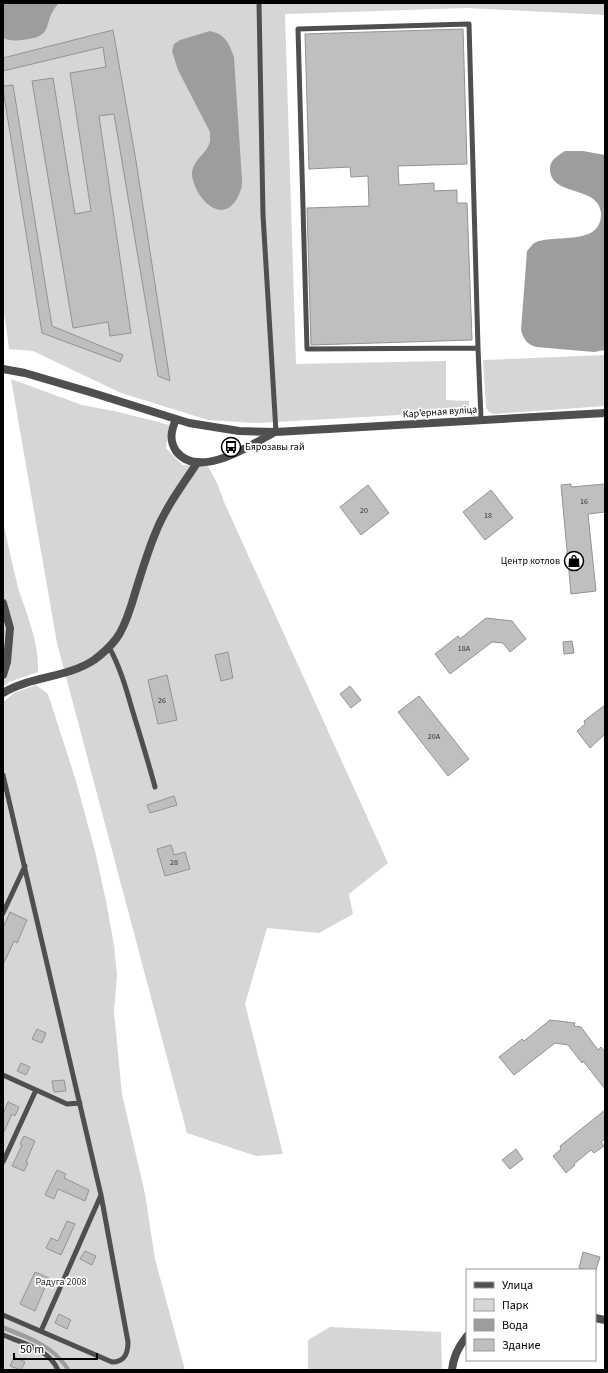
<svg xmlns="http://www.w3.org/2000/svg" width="608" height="1373" font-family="'Source Sans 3',sans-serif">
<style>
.green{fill:#d6d6d6}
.water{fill:#9d9d9d}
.building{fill:#bfbfbf;stroke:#939393}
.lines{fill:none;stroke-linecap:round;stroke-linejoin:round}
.service{stroke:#4f4f4f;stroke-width:5}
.minor{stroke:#4f4f4f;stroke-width:8}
.labels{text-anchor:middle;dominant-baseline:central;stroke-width:3.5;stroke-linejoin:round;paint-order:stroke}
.number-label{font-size:8px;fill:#303030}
.street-label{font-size:10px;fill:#000;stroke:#fff}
.poi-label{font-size:10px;fill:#000;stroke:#fff;text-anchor:start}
.park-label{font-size:10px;fill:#2d2d2d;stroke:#fff}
</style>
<rect width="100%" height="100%" fill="#fff"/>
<!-- green -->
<path class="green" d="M3 3H605V15L467 8 285 14 296 364 446 361V400L469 401V411L258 423 208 420 121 393 33 351 9 349 3 304Z
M605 355V406L494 414 489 412 486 408 483 360Z
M11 379 82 405 119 412 169 425 166 448 182 465 208 466 218 485 224 502 388 863 349 894 353 914 319 933 267 928 245 1004 283 1154 256 1156 187 1133 57 643Z
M3 521C8 544 13 568 19 591 28 617 39 643 38 672L9 682 3 687Z
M36 685 48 694 76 781 95 851 106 901 114 945 117 975 114 1012 122 1094 145 1194 155 1259 185 1370H3V702L14 693Z
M330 1327 441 1332 442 1370H308V1340Z"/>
<!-- water -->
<path class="water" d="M3 3H59C40 23 58 37 21 40 15 41 7 41 3 37Z
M210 31C225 34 229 43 234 57L242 180C242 184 242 188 240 192 231 217 212 214 199 194 196 189 193 182 192 176 191 160 207 155 210 141 210 138 210 134 210 132L178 70 172 51 174 44 180 40Z
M565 151H583L605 155V350L594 352 536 347C527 344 524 340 521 330L527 251C529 249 531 246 533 244 549 232 602 249 601 213 599 185 550 197 550 169 550 159 558 156 565 151Z
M3 1325C30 1336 55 1344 71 1370H66C49 1345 29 1341 3 1330Z"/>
<!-- building -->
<path class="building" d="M463 29 467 164 398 166 399 185 434 183V191L457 190V203H467L472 340 311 345 307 208 369 206 368 176 351 177 350 167 309 169 305 34Z
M113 30 136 161 170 381 158 376 114 114 99 116 131 333 110 336 108 322 73 328 32 81 53 78 75 214 91 211 70 73 106 67 103 47 3 71V58Z
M13 85 52 326 123 355 120 362 42 333 3 89V86Z
M571 484V487L605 484V512L588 514 596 591 571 594 561 485Z
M368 485 389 513 361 535 340 507Z
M491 490 513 518 485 540 463 512Z
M486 618 512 621 526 639 510 652 503 643 492 642 450 674 435 654 458 636 460 639Z
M572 641 574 653 564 654 563 642Z
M228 652 233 678 221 681 215 655Z
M167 675 177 720 158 724 148 680Z
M350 686 361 700 351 708 340 694Z
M419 696 469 759 448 776 398 712Z
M605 705V734L590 748 577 731 585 724 584 721Z
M174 796 177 805 150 813 147 805Z
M171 845 174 855 185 852 190 869 165 876 157 849Z
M10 912 27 920 17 943 14 941 3 965V928Z
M550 1020 575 1023 574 1026 581 1027 598 1050 601 1047 605 1052V1089L583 1061 582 1063 568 1045 555 1043 514 1075 499 1057 522 1039 524 1041Z
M37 1029 46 1033 42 1043 32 1039Z
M21 1063 30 1067 26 1075 17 1071Z
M64 1080 66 1091 54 1092 52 1081Z
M8 1102 19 1107 15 1116 12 1114 3 1134V1114Z
M605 1110V1139L601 1142 604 1146 594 1153 591 1150 574 1164 575 1165 566 1173 553 1156 561 1149 560 1146Z
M24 1136 35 1141 26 1162 28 1163 24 1171 12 1166 22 1145 20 1144Z
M516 1149 523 1159 510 1169 502 1160Z
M57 1170 66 1174 64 1178 89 1190 85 1201 58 1189 54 1199 45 1195Z
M67 1221 75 1224 61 1255 46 1248 51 1238 58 1241Z
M85 1251 96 1256 92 1265 80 1259Z
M583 1252 600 1257 596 1270H586L579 1268Z
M35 1272 49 1278 35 1311 20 1304Z
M59 1314 71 1320 67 1329 55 1323Z
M14 1357 25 1362 21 1370 10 1366Z"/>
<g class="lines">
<!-- service -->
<path class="service" d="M259 3 263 215 276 432
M478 348 307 349 298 29 469 24 478 348 481 419
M109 647C120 667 126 688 132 709 140 735 148 761 155 787
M3 775 101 1195 128 1342C128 1353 125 1362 112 1362L3 1315
M3 913 25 866
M3 1075 67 1104 80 1103
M3 1162 36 1090
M41 1331 101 1195
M3 1335C22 1343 49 1349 58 1370"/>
<!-- minor -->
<path class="minor" d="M3 369 25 373 93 393 189 423 239 431 276 432 605 413
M176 419C171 431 169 440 176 451 198 480 250 446 273 433
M3 603 10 628 7 662 3 675
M3 693C31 676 67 678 94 660 102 654 110 647 116 639 124 629 128 615 132 603 139 580 146 556 155 534 165 508 182 486 197 463
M595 1318 605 1320
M452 1370C453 1357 459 1346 467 1336"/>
</g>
<!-- icons -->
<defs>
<g id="bus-ring" transform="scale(1)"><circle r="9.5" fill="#fff" stroke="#000" stroke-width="1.5"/><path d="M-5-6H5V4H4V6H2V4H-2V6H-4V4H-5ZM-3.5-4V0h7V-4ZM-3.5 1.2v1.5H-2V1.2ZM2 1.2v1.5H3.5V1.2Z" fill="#000"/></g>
<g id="shop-ring" transform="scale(1)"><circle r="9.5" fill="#fff" stroke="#000" stroke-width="1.5"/><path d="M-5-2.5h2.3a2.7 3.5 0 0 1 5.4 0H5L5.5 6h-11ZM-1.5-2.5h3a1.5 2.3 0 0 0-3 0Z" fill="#000"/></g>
</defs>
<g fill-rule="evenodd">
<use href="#bus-ring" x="231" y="447"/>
<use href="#shop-ring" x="574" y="561"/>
</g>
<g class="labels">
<!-- number labels -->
<g class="number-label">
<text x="584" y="501">16</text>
<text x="364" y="510">20</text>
<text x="488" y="515">18</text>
<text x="464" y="648">18А</text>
<text x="162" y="700">26</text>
<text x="434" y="736">20А</text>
<text x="174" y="862">28</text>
</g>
<!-- street labels -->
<g class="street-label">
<text transform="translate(440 412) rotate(-4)">Карʼерная вуліца</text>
</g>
<!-- poi labels -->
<g class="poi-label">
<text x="245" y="447">Бярозавы гай</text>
<text x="560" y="561" text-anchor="end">Центр котлов</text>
</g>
<!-- park labels -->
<g class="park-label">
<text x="61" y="1282">Радуга 2008</text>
</g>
</g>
<!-- border -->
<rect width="608" height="1373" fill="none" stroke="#000000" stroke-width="8"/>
<!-- legend -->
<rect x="466" y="1269" width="130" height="92" fill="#ffffff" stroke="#999999"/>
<rect x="474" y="1282" width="20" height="6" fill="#4f4f4f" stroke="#999999"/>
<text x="502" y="1289" font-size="12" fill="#000000">Улица</text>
<rect x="474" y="1299" width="20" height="12" fill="#d6d6d6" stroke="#999999"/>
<text x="502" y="1309" font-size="12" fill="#000000">Парк</text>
<rect x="474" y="1319" width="20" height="12" fill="#9d9d9d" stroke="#999999"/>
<text x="502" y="1329" font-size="12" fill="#000000">Вода</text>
<rect x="474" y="1339" width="20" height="12" fill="#bfbfbf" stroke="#999999"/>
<text x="502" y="1349" font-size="12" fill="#000000">Здание</text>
<!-- scale -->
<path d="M14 1353v6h83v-6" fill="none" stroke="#000000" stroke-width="2"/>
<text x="20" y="1353" font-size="12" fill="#000000" stroke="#ffffff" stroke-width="3" paint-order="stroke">50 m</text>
</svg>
